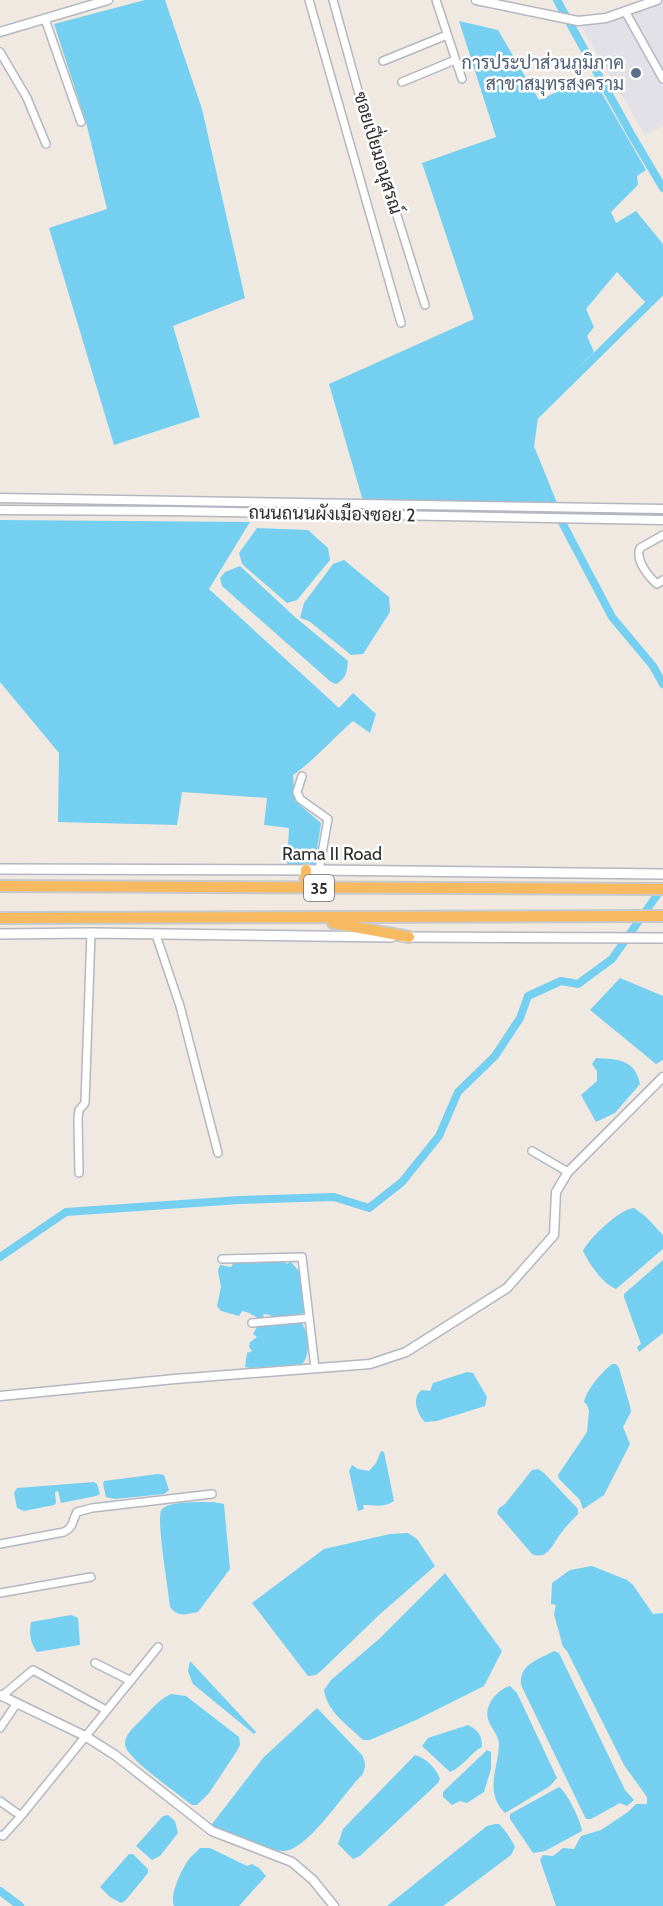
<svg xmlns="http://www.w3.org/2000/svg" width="663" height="1906" font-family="Cabin,Sarabun,sans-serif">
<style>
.industrial{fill:#e3e1e8}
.water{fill:#75cff0}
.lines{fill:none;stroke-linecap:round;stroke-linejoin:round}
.canal{stroke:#75cff0;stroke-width:8}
.minor-casing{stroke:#b4b7c1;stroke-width:10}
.tertiary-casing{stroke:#b4b7c1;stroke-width:11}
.secondary-casing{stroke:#b4b7c1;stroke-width:12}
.trunk-casing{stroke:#c9c9c9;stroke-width:14}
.minor{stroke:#fff;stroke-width:7}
.tertiary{stroke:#fff;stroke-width:8}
.secondary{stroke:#fff;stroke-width:9}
.trunk{stroke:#f8ba60;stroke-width:10}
.service-dot{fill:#5c6f8a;stroke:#fff;stroke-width:2}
.labels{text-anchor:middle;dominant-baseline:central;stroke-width:5;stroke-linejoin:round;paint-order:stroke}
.shield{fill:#fff;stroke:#6d6d6d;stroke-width:1.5}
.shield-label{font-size:16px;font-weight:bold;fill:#2e2e2e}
.service-label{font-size:18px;fill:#4e5e75;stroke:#fff;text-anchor:end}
.street-label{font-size:18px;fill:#2e2e2e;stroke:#fff}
</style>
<rect width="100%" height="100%" fill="#efe9e1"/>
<!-- industrial -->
<path class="industrial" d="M657 0H663V126L645 135 578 21 606 18Z"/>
<!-- water -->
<path class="water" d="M145 0H165L202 109 245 298 173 326 200 417 114 445 49 228 107 209 86 122 54 24Z
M459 21 498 30 539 100 592 76 646 170 637 176 638 185 611 212 616 223 636 211 663 244V286L646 303 617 272 586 309 594 327 587 336 594 352 532 415 528 450 548 502 363 501 329 384 474 319 422 163 496 137Z
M0 520 250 522 209 589 339 708 353 693 376 714 370 733 353 721C332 739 316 759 293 775L295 801 321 823 315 864H287L289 828 264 825 267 798 182 792 177 825 58 822 59 753 0 682Z
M257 528 308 530 328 548 330 560 297 600 287 603 242 564 239 553Z
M344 560 389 597 390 612 363 654 351 655 309 621 300 618 304 603 333 564Z
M240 566 295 617 348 661C347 672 346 679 336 684L331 682 222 586 220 578 225 572Z
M620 978 663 996V1060L656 1064 590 1010Z
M596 1058C617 1059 635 1059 640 1084L615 1113 596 1122 581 1095 597 1081V1071L592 1064Z
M634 1208 645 1216 663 1235V1249L616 1289C602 1283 590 1265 583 1251 589 1238 620 1209 634 1208Z
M663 1260V1333L639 1352 637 1347 641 1344 624 1297V1294Z
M290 1261 299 1271 306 1310 304 1313 274 1319 270 1315 264 1314 263 1315 265 1320C256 1319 251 1312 242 1311L239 1316 221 1311 217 1306 221 1287 218 1271 220 1265 231 1267 234 1262H284L288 1264Z
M301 1322C309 1332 311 1355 302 1364L251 1368 245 1367 247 1353 252 1351 249 1347 250 1342 257 1337 253 1334 259 1324Z
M612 1364H616L619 1368 630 1406 631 1412 623 1427 630 1444 604 1495 583 1509 580 1500 559 1479 558 1475 587 1432 589 1411 587 1405 584 1402C587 1389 601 1373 612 1364Z
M467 1372 473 1373 487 1397 485 1406 437 1421 425 1422C417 1414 411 1397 422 1390L430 1391 433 1383Z
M381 1451 384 1452 394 1501C384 1508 374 1505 363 1505L364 1509 358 1511 349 1471 352 1465 358 1469 369 1471 376 1463Z
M538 1469 544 1473 578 1509V1514C572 1520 566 1526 561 1533 553 1543 548 1561 532 1554L497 1513 499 1508 505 1504 532 1470Z
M158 1474 164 1475 169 1490 164 1494 115 1499 106 1497 103 1484 104 1481Z
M94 1482 97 1484 100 1494 96 1496 61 1503 58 1491 55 1492 56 1503 54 1505 24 1511 17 1508 14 1493 17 1488Z
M213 1502 224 1504 230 1569 198 1612C185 1614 179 1618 170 1607 169 1592 155 1516 162 1509 170 1501 201 1502 213 1502Z
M408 1533 417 1539 435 1566 379 1615 322 1670 316 1675 308 1676 252 1603 324 1549 390 1534Z
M592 1566 627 1580 633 1585 653 1614 663 1613V1906H556L540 1860 543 1855 553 1856 563 1848 574 1849 581 1836 601 1830 628 1812 636 1804H647V1797L624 1765 567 1651 563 1647 554 1614 556 1605 551 1604 552 1583 570 1570Z
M445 1573 502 1651 484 1686 416 1720 370 1740H363C348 1725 327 1712 324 1690L331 1680 378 1640Z
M71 1615 78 1618 80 1645 37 1652C30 1642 29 1633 31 1622Z
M554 1651 559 1653 625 1790 634 1800 627 1806 620 1803 591 1819H586L521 1685C519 1664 538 1660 554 1651Z
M190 1661 256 1732 254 1734 193 1684 188 1671Z
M510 1686 517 1693 557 1778 550 1786 505 1813C484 1792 498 1770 499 1745 499 1734 490 1728 488 1719 484 1705 498 1689 510 1686Z
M171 1694 186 1696 239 1737 240 1745 237 1751 209 1793 197 1805H192C180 1795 124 1757 125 1744 125 1734 134 1727 140 1721 150 1711 158 1700 171 1694Z
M317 1708 362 1755C366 1763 366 1767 362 1775 344 1792 308 1851 283 1851 262 1850 232 1835 213 1826L212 1824 263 1758Z
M468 1725C478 1730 482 1735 482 1747 470 1753 463 1767 450 1772L422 1746 428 1738Z
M487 1750 491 1752V1769L484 1792 467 1803 460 1801 452 1805 443 1797V1792Z
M415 1755C426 1758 436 1768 440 1779L438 1783 360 1856 353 1859 338 1844 343 1829Z
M559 1787C567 1792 581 1821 582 1831L545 1851 533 1853 510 1819V1814Z
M168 1815 175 1821 178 1833 160 1856 152 1860 136 1846 163 1816Z
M495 1824H499C506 1831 511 1839 515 1847L511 1855 443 1906H387L487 1826Z
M200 1848H210L247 1866 252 1864 259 1868 266 1876 239 1906H174C169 1895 182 1869 189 1859 192 1855 197 1852 200 1848Z
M129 1854H133L148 1869V1873L125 1901 121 1903 110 1897 100 1887Z"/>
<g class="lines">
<!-- canal -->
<path class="canal" d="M557 0 631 134 663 188
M663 290 534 417 530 447 556 511 612 617 653 666 663 684
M0 1257 66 1212 239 1200 334 1197 369 1208 402 1182 439 1136 458 1092 495 1056 520 1018 528 996 561 981 578 984 612 959 662 888
M0 1891 20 1906"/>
<!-- minor casing -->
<g class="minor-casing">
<path id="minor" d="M309 0 401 323
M333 0 359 94 425 305
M436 0 462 79
M625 11 663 79
M45 19 81 122
M0 52 27 98 46 144
M383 61 447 35
M402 82 455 60
M663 535 640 548C635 560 648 576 657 584L663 580
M302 776 297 792 300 799 328 819 319 870
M156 935 180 1006 218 1153
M532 1151 568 1172
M79 1173 78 1119 79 1110 85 1103 91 933
M222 1259 302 1257 315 1368
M252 1323 309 1318
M0 1544 64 1532C74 1527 72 1521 77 1512L92 1508 212 1494
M0 1593 91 1577
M95 1663 131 1681
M2 1696 33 1670 106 1710
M0 1728 17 1703
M0 1801 21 1816
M0 1835 3 1836 21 1816 158 1647"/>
</g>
<!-- tertiary casing -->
<g class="tertiary-casing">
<path id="tertiary" d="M476 0 578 21 606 18 657 0
M0 32 108 0
M0 498 663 509
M0 510 169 511 663 520
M0 1396 175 1379 370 1364 406 1352 507 1288 554 1235 556 1192 568 1172 663 1077
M0 1695 85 1736 115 1755 212 1831 292 1862 313 1880 334 1906"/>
</g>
<!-- secondary casing -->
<g class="secondary-casing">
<path id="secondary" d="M0 869 319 870 663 874
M0 934 91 933 391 937
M404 937 663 938"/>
</g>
<!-- trunk casing -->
<g class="trunk-casing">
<path id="trunk" d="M0 886 663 889
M305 888 306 870
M0 918 663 916
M333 923 409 937"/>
</g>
<!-- minor -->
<use href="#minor" class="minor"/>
<!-- tertiary -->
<use href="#tertiary" class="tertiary"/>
<!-- secondary -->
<use href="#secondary" class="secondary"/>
<!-- trunk -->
<use href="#trunk" class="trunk"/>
</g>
<!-- markers -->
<circle class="service-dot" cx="636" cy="73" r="6"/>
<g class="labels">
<!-- shield labels -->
<rect class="shield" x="304" y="875" width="30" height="26" rx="4.5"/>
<g class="shield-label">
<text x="319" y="888">35</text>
</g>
<!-- service labels -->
<g class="service-label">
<text x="624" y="63">การประปาส่วนภูมิภาค<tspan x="624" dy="21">สาขาสมุทรสงคราม</tspan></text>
</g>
<!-- street labels -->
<g class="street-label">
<text transform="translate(378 153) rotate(73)">ซอยเปี่ยมอนุสรณ์</text>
<text transform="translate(332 514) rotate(1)">ถนนถนนผังเมืองซอย 2</text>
<text x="332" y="854">Rama II Road</text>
</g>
</g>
</svg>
